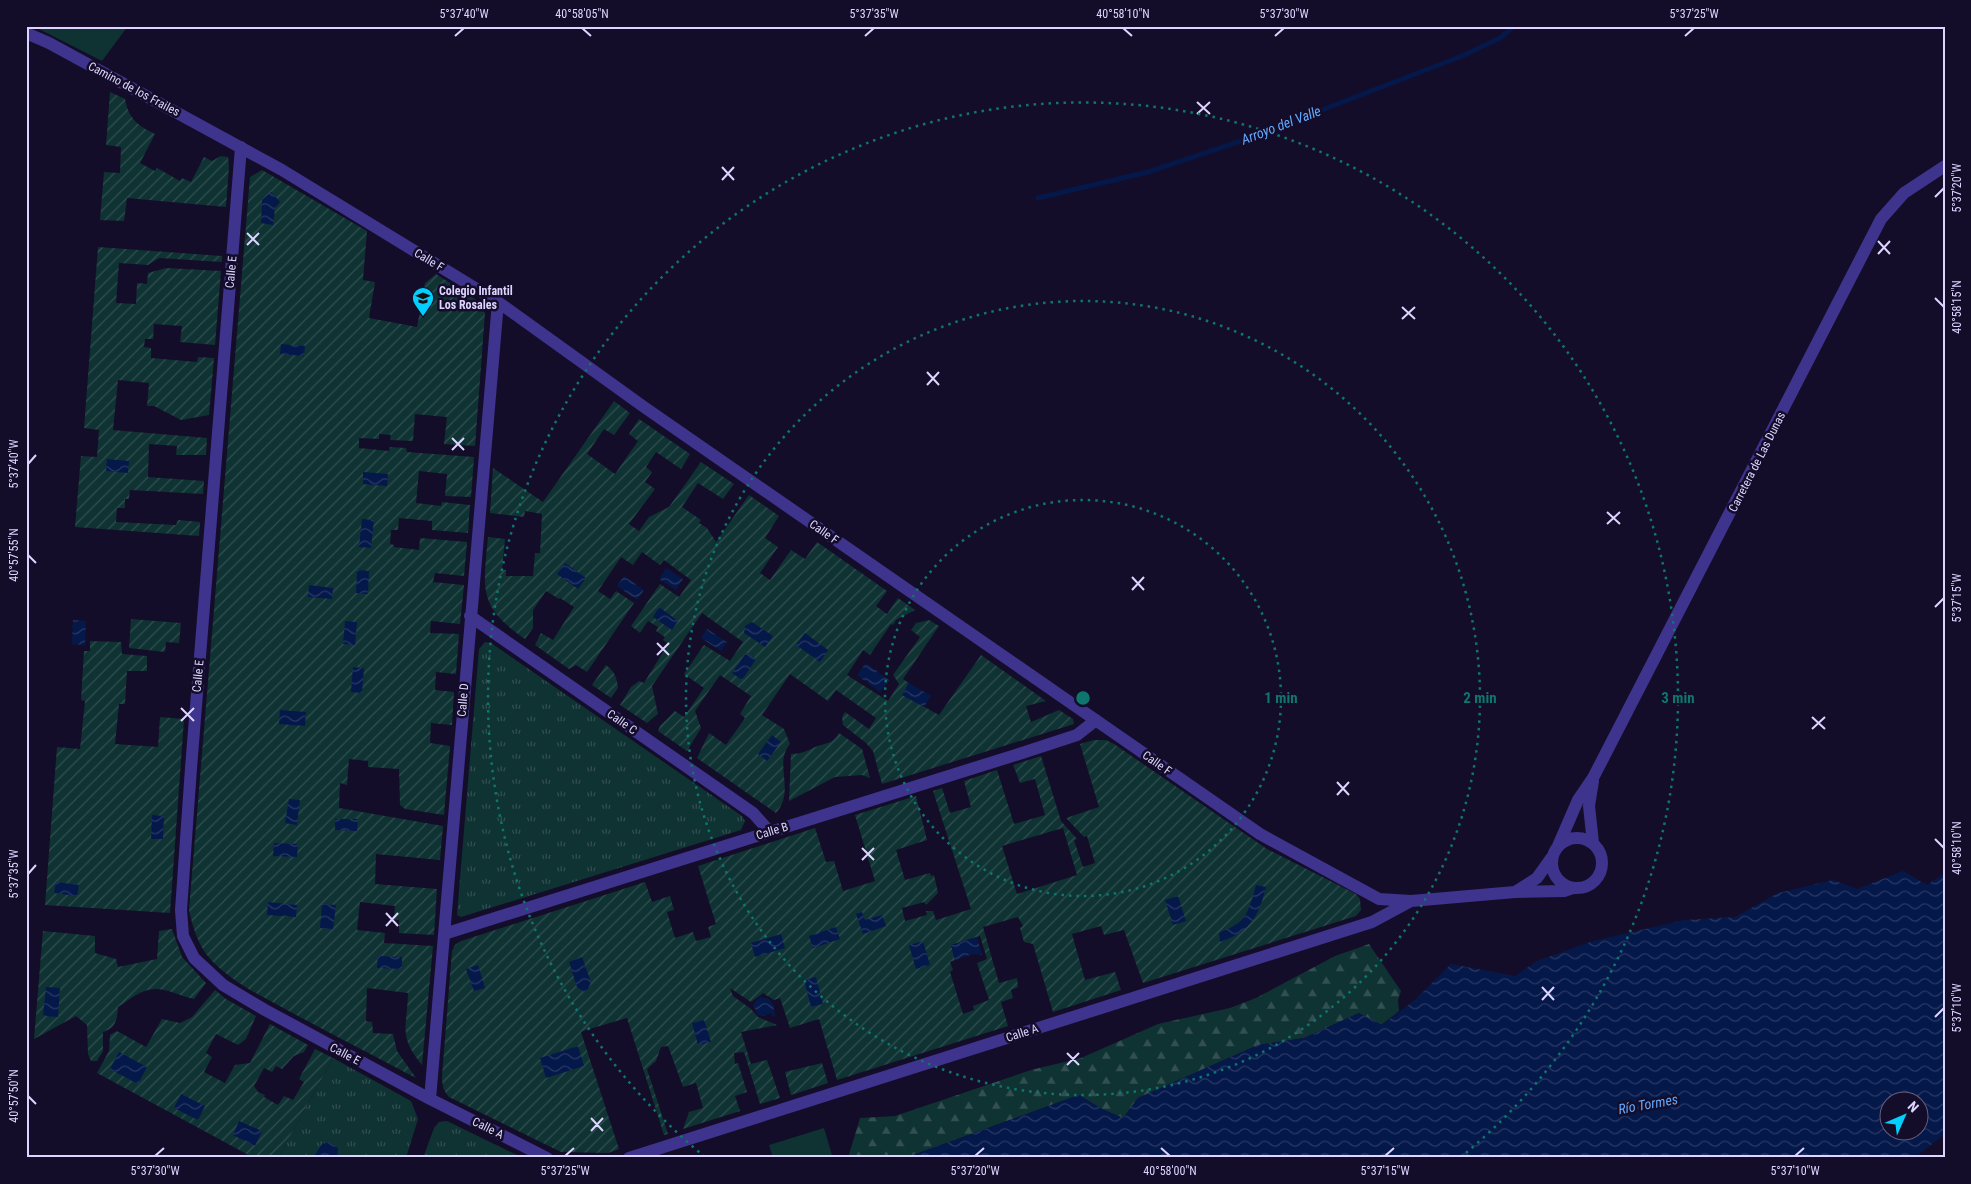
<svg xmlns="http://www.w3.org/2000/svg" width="1971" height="1184" font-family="'Roboto Condensed',sans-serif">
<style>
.grass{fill:url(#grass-tufts)}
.forest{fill:url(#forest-firs)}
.park{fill:#0f3233}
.garden{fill:url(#garden-furrows);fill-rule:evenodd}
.water{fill:url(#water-waves);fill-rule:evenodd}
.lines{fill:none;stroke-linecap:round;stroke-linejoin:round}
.stream{stroke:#05184a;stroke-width:5}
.minor{stroke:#3e338d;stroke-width:12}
.ticks{fill:none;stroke:#ddd5ff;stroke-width:2}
.ring{fill:none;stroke:#0f766e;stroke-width:2.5;stroke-dasharray:2.5 5}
.labels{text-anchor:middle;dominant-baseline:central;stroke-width:5;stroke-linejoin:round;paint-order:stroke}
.street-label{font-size:12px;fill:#ddd5ff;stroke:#140d29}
.poi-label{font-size:12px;font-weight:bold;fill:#ddd5ff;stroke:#140d29;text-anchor:start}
.water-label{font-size:14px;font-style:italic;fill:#63aaff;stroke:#140d29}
.centre{fill:#0f766e;stroke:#140d29;stroke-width:2.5}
.ring-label{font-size:15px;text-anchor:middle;font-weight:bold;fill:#0f766e;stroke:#140d29;stroke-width:5;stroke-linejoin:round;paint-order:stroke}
.neatline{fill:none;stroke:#ddd5ff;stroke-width:2}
.ticks-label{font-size:12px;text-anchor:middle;fill:#ddd5ff}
</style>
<defs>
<pattern id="grass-tufts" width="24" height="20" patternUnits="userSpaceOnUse" patternTransform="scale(1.25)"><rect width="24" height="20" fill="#0f3233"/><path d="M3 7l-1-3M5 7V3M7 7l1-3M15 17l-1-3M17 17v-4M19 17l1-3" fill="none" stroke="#324f52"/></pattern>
<pattern id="forest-firs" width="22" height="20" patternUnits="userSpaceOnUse" patternTransform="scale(1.25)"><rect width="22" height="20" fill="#0f3233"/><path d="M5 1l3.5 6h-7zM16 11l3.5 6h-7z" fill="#324f52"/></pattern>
<pattern id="garden-furrows" width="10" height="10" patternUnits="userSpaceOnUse" patternTransform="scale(1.25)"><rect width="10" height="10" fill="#0f3233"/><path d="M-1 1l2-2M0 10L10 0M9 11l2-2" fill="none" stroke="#324f52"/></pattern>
<pattern id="water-waves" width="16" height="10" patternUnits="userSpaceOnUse" patternTransform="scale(1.25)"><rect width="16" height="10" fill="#05184a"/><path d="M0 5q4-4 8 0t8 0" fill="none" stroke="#293965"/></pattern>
</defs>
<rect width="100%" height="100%" fill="#140d29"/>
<!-- grass -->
<path class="grass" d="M485 642 491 643 742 816 745 821 741 830 461 917 457 915 479 649Z
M333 1058 411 1101 418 1119 406 1158H278Z
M447 1121 523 1158H423L434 1128 439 1122Z"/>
<!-- forest -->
<path class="forest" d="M1369 944 1401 991 1398 1000 1399 1011 1381 1025 1359 1013 1304 1038 1258 1045 1138 1098 1123 1118 1102 1109 1079 1095 905 1158H848L860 1118 895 1116 1031 1070 1081 1058 1158 1024 1230 1008 1256 998 1335 956Z"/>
<!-- park -->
<path class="park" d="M33 26H128L102 61Z
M824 1128 832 1155 823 1158H773L769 1145Z"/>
<!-- garden -->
<path class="garden" d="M110 92 125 99C129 119 137 125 155 134L140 163 155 171 157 168 180 181 182 178 191 182 204 157 212 161 221 156 228 157 229 166 226 207 127 198 124 221 100 220 104 172 120 173 121 147 106 145Z
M262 170 367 231 363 280 375 282 369 318 417 327 425 283 436 274 475 299 485 313 475 446 444 444 447 417 415 414 413 441 390 440 391 435 379 434V439L359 438V448L389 451 390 447 406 448 407 452 474 457 471 497 445 496 447 474 419 471 416 503 441 506 442 502 470 505 468 533 432 530V521L399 518 398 530H391L390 544 394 545V547L419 550 420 538 467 542 464 576 435 573 433 582 464 585 460 624 431 621 430 633 459 634 456 674 436 672 435 690 454 692 452 725 431 723 430 743 450 746 444 815 405 809 400 805 399 769 368 767V761L349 759 347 785 340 783 339 808 443 826 440 860 376 854 375 884 437 889 434 935 399 933V920H394L395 906 360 902 357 930 385 933 384 943 433 946 422 1065C398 1035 407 1029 408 993L367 988 366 1021 372 1022 373 1033 393 1034 397 1051 416 1078C373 1055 329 1033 287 1010 261 996 234 983 213 962 199 948 193 929 189 910L250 177Z
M98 247 222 256V262L159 258 148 265 119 263 116 303 136 304 137 283 147 284 148 273 166 268 221 271 215 345 180 342 182 326 154 324 153 339H145L144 347 151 348V358L197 362 198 357 214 358 209 415 181 420 154 406H147L149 383 118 380 113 430 207 438 206 455H176L177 446 149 444 148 477 204 481 203 494 130 490 129 499H125V508H117L116 522 176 525 178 520 200 522 199 536 75 527 81 456 97 457 99 430 84 428Z
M614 401 630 413 614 435 604 429 587 454 615 474 638 441 629 434 639 419 690 454 681 469 656 452 646 467 652 472 645 482 655 489 629 524 639 531 649 517 669 507 701 462 734 484 723 499 698 483 682 507 701 520 699 523 707 528 716 542 749 495 779 516 765 538 778 547 760 573 770 580 791 550 805 559 817 542 887 591 876 606 887 614 898 598 915 610 896 620 893 625 891 624 870 655 863 650 847 675 888 701 899 684 893 675 920 637 911 630 916 623 929 620 939 626 903 679 909 683 903 695 939 715 981 655 1046 701 1026 706 1031 722 1059 710 1073 719 1074 724 882 784 873 751 866 743 843 725 842 717 845 712 869 729 876 718 836 690 828 701 790 674 762 715 784 729 790 744C773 764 796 790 776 813L697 758 709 733 726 745 745 718 740 714 751 696 720 675 695 711 701 728 687 751 658 731 660 726 675 711 684 717 704 688 684 674 704 645 730 661 743 642 702 613 652 686 658 714 647 723 620 705 631 687 639 681 644 683 668 644 663 640 665 637 656 631 658 627 648 621 640 633 631 626 660 584 679 597 691 580 664 560 660 565 642 552 633 565 621 557 598 591 610 599 616 591 634 603 587 672 576 665 569 669 535 645 541 633 553 640 574 607 560 598 559 599 546 591 533 610V628L525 639C478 606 483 591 488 537L505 539 502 570H506V576H533L535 553H540L542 514 525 511 524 517 490 513 493 468 543 502Z
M131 619 181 623 179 643 166 642 165 652 129 648Z
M90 641 121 642 122 654 147 656V671H127L125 704H119L115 744 158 747 160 717 184 719 170 913 45 905 57 747 80 749 85 701 81 700 84 651H90Z
M606 665C614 671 617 677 618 688L611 698 592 685Z
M839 733 862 749 870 778 862 775 835 777 789 801 791 754C801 754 807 751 815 747 827 742 832 745 839 733Z
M1094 740H1106L1114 744 1267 849 1356 894 1360 899 1361 910 1356 916 1143 983 1124 930 1104 935 1101 926 1072 934 1085 980 1115 972 1121 990 1053 1012 1033 944 1024 942 1020 928 1023 926 1018 917 983 927 999 983 1017 978 1018 987 1011 990 1013 998 1001 1002 1008 1026 837 1080 819 1019 790 1028 780 998 774 1000 763 993 751 1002 730 988 733 996 751 1009 758 1017 777 1025 741 1032 751 1064 767 1060 780 1098 760 1104 744 1052 734 1053 735 1064 738 1063 747 1092 735 1096 740 1111 683 1129 689 1112 703 1108 696 1083 683 1087 668 1046 661 1047 656 1061 647 1069 668 1134 664 1135 627 1018 586 1030 581 1032 619 1149 608 1153 561 1152 449 1097C443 1090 442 1085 442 1076L452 951 455 945 461 941 645 882 652 902 670 896 674 910 667 912 675 938 693 932 696 941 711 937 708 927 716 924 698 866 815 828 826 862 834 861 843 891 875 881 855 815 916 796 927 840 896 850 905 880 930 873 931 876 934 875 938 893 926 905 924 902 902 908 905 921 927 915 926 911H933L936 920 971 909 933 791 942 788 950 813 971 807 964 781 997 770 1014 824 1045 815 1035 779 1020 783 1013 765 1041 756 1061 821 1077 839 1074 840 1083 867 1095 863 1087 836 1084 837 1066 818 1099 807 1080 744ZM1063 828 1077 875 1017 894 1002 846ZM980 936 987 959 977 963 989 1000 973 1006 974 1010 963 1014 950 972 953 970 950 962 955 960 951 945Z
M172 929 182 957 206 983 194 999C183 997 175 992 164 990 145 985 132 998 118 1007 117 1020 116 1028 103 1032V1051L97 1061H91L88 1054 87 1025 76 1016 34 1039 43 931 95 936V953L116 959 118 967 157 959 159 931Z
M215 990 226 999 256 1016 246 1039 238 1045 216 1034 206 1053 212 1057 204 1072 225 1083 235 1065 250 1063 270 1024 308 1045 304 1052 294 1056 282 1069 276 1066 272 1072 264 1068 254 1086 258 1092 265 1095 264 1097 278 1105 284 1096 293 1100 304 1082 299 1079 315 1049 333 1058 278 1158H254L97 1073 109 1051 110 1035 117 1031 146 1047 162 1019 180 1023 192 1017Z
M822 1063 828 1083 791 1095 785 1072Z"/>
<!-- water -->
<path class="water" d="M271 192 280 202 275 208 273 225 261 223 262 200Z
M281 344 305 346 304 356 280 354Z
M107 459 129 461 128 473 106 471Z
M363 472 388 474 387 486 363 484Z
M362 519 374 520 371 548 359 547Z
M565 563 586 578 578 589 557 574Z
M666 568 683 579 676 590 659 579Z
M357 570 369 571 368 594 356 593Z
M624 576 644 590 637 600 617 586Z
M309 585 333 588 332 599 308 597Z
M659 607 678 621 672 630 653 617Z
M73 620 86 621 85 645 72 644Z
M345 621 357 622 355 645 343 644Z
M752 622 773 636 765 647 744 633 745 626Z
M707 629 727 642 721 651 701 638Z
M805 633 828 650 820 662 796 645Z
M746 653 756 659 742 680 732 673Z
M866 663 889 680 880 692 857 675Z
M353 667 364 668 362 693 351 692Z
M909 683 931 696 924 707 902 695Z
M280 710 306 712 305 726 279 724Z
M772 735 781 742 767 761 758 754Z
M289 799 300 800 297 825 285 823Z
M152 815 164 816 163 839H151Z
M335 819H358L357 831 335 830Z
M274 843 298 844 297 857 273 856Z
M1903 871 1927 885 1945 873V1134L1914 1158H905L1079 1095 1102 1109 1123 1118 1138 1098 1258 1045 1304 1038 1359 1013 1382 1025 1416 999 1451 964 1515 976 1537 961 1593 941 1684 920 1735 917 1778 893 1833 880 1857 889ZM1888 1102H1918V1132H1888Z
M56 882 79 885 77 896 54 893Z
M1256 885 1266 887C1259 916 1250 932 1220 942L1219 932C1247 924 1249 910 1256 885Z
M1178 896 1186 921 1173 925 1165 900Z
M268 902 297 905 296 917 267 915Z
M322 904 336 905 333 929 320 928Z
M862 912 865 920 882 915 886 926 863 934 856 914Z
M836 927 840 939 813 948 809 936Z
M781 934 785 948 755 957 751 943Z
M977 937 982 955 973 954 955 960 951 945Z
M923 941 930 965 916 969 909 945Z
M378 956 402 957V969L377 968Z
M582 957 591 982 588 989 584 992 577 987 569 962Z
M478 965 485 988 474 991 466 969Z
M816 977 823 1004 811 1007 804 980Z
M46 987 60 988 58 1017 43 1016Z
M759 997 769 999 773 1004 775 1016 772 1017 771 1013 763 1016 758 1015 753 1005Z
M704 1020 711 1042 698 1045 692 1023Z
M578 1046 584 1066 546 1078 540 1058Z
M119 1052 147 1067 138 1084 110 1069Z
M181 1094 205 1106 198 1120 174 1108Z
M239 1121 262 1131 255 1146 233 1135Z
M329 1142 338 1148 337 1158H313L322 1144Z"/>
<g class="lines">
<!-- stream -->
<path class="stream" d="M1038 198 1148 172 1241 141 1462 56 1500 38 1514 26"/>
<!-- minor -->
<path class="minor" d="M26 33 49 43 282 170 498 302 644 407 1260 834 1379 899 1411 901 1515 892 1564 891 1573 888
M241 147 191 768 181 910 183 936 194 958 223 985 265 1010 430 1099 547 1158
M470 616 753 813 770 832
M1593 781 1589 806 1593 843
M1552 863a25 25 0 1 1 50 0a25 25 0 1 1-50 0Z
M1558 846 1578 800 1593 778 1881 219 1904 193 1945 166
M1515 892 1537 878 1552 857
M444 934 1022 753 1077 735 1096 720
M430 1099 498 302
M629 1158 1372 922 1411 901"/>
</g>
<!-- ticks -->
<path class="ticks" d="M582 28 591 36M1123 28 1132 36M455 36 464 28M865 36 874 28M1275 36 1284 28M1685 36 1694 28M1197 102 1210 114M1197 114 1210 102M722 167 734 180M722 180 734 167M1935 197 1944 188M247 233 259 245M1878 241 1890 254M247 245 259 233M1878 254 1890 241M1935 298 1944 307M1402 307 1415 319M1402 319 1415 307M927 372 939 385M927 385 939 372M452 438 464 450M452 450 464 438M28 464 36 455M1607 512 1620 524M1607 524 1620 512M28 555 36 563M1132 577 1144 590M1132 590 1144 577M1935 607 1944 598M657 643 669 655M657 655 669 643M181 708 194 721M1812 717 1825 729M181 721 194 708M1812 729 1825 717M1337 782 1349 795M1337 795 1349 782M1935 839 1944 848M862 848 874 860M862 860 874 848M28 874 36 865M386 913 398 926M386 926 398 913M1542 987 1554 1000M1542 1000 1554 987M1935 1017 1944 1008M1067 1053 1079 1065M1067 1065 1079 1053M28 1096 36 1104M591 1118 603 1131M591 1131 603 1118M1161 1148 1170 1156M155 1156 164 1148M565 1156 574 1148M975 1156 984 1148M1385 1156 1394 1148M1795 1156 1804 1148"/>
<!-- distance rings -->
<g class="ring">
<circle cx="1083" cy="698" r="198"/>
<circle cx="1083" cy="698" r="397"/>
<path d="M705 1157A595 595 0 1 1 1461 1157"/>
</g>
<!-- icons -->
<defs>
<g id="school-pin" transform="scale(1.125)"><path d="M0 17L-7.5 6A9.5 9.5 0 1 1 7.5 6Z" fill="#01d0ff" stroke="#140d29"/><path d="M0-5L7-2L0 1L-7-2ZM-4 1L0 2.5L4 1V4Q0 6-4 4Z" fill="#111"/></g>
</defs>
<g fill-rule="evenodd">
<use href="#school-pin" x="423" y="298"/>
</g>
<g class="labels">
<!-- street labels -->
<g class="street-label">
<text transform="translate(134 89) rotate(28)">Camino de los Frailes</text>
<text transform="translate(429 260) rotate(31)">Calle F</text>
<text transform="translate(231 272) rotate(-85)">Calle E</text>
<text transform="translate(1757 462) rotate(-63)">Carretera de Las Dunas</text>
<text transform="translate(824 532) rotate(35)">Calle F</text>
<text transform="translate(198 676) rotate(-85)">Calle E</text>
<text transform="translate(463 700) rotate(-85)">Calle D</text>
<text transform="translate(622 722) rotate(35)">Calle C</text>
<text transform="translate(1157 763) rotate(35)">Calle F</text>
<text transform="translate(772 831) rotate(-17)">Calle B</text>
<text transform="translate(1022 1033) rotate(-18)">Calle A</text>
<text transform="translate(345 1054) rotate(28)">Calle E</text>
<text transform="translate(488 1128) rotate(26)">Calle A</text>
</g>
<!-- poi labels -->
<g class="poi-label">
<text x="439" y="291">Colegio Infantil<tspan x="439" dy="14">Los Rosales</tspan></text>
</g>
<!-- water labels -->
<g class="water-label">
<text transform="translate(1281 125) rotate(-21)">Arroyo del Valle</text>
<text transform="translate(1648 1104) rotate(-10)">Río Tormes</text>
</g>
</g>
<circle cx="1083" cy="698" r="8" class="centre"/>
<g class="ring-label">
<text x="1281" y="703">1 min</text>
<text x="1480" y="703">2 min</text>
<text x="1678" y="703">3 min</text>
</g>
<!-- border -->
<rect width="1971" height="1184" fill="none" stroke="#140d29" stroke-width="55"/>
<!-- north arrow -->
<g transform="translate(1904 1116) rotate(45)"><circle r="24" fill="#140d29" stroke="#645d7f"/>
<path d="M0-4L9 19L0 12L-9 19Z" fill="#01d0ff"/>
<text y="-8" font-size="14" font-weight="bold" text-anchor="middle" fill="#ddd5ff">N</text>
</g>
<rect x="28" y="28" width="1916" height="1128" class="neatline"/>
<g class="ticks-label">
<text x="464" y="18">5°37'40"W</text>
<text x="582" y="18">40°58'05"N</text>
<text x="874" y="18">5°37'35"W</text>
<text x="1123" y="18">40°58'10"N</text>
<text x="1284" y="18">5°37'30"W</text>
<text x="1694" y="18">5°37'25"W</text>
<text transform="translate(1957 188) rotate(-90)" y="4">5°37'20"W</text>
<text transform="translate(1957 307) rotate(-90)" y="4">40°58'15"N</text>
<text transform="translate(14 464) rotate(-90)" y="4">5°37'40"W</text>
<text transform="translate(14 555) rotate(-90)" y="4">40°57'55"N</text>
<text transform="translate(1957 598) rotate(-90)" y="4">5°37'15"W</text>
<text transform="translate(1957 848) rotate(-90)" y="4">40°58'10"N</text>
<text transform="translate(14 874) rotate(-90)" y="4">5°37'35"W</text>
<text transform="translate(1957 1008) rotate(-90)" y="4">5°37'10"W</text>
<text transform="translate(14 1096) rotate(-90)" y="4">40°57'50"N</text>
<text x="155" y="1175">5°37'30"W</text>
<text x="565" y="1175">5°37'25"W</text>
<text x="975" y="1175">5°37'20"W</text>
<text x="1170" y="1175">40°58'00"N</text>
<text x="1385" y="1175">5°37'15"W</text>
<text x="1795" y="1175">5°37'10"W</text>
</g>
</svg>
